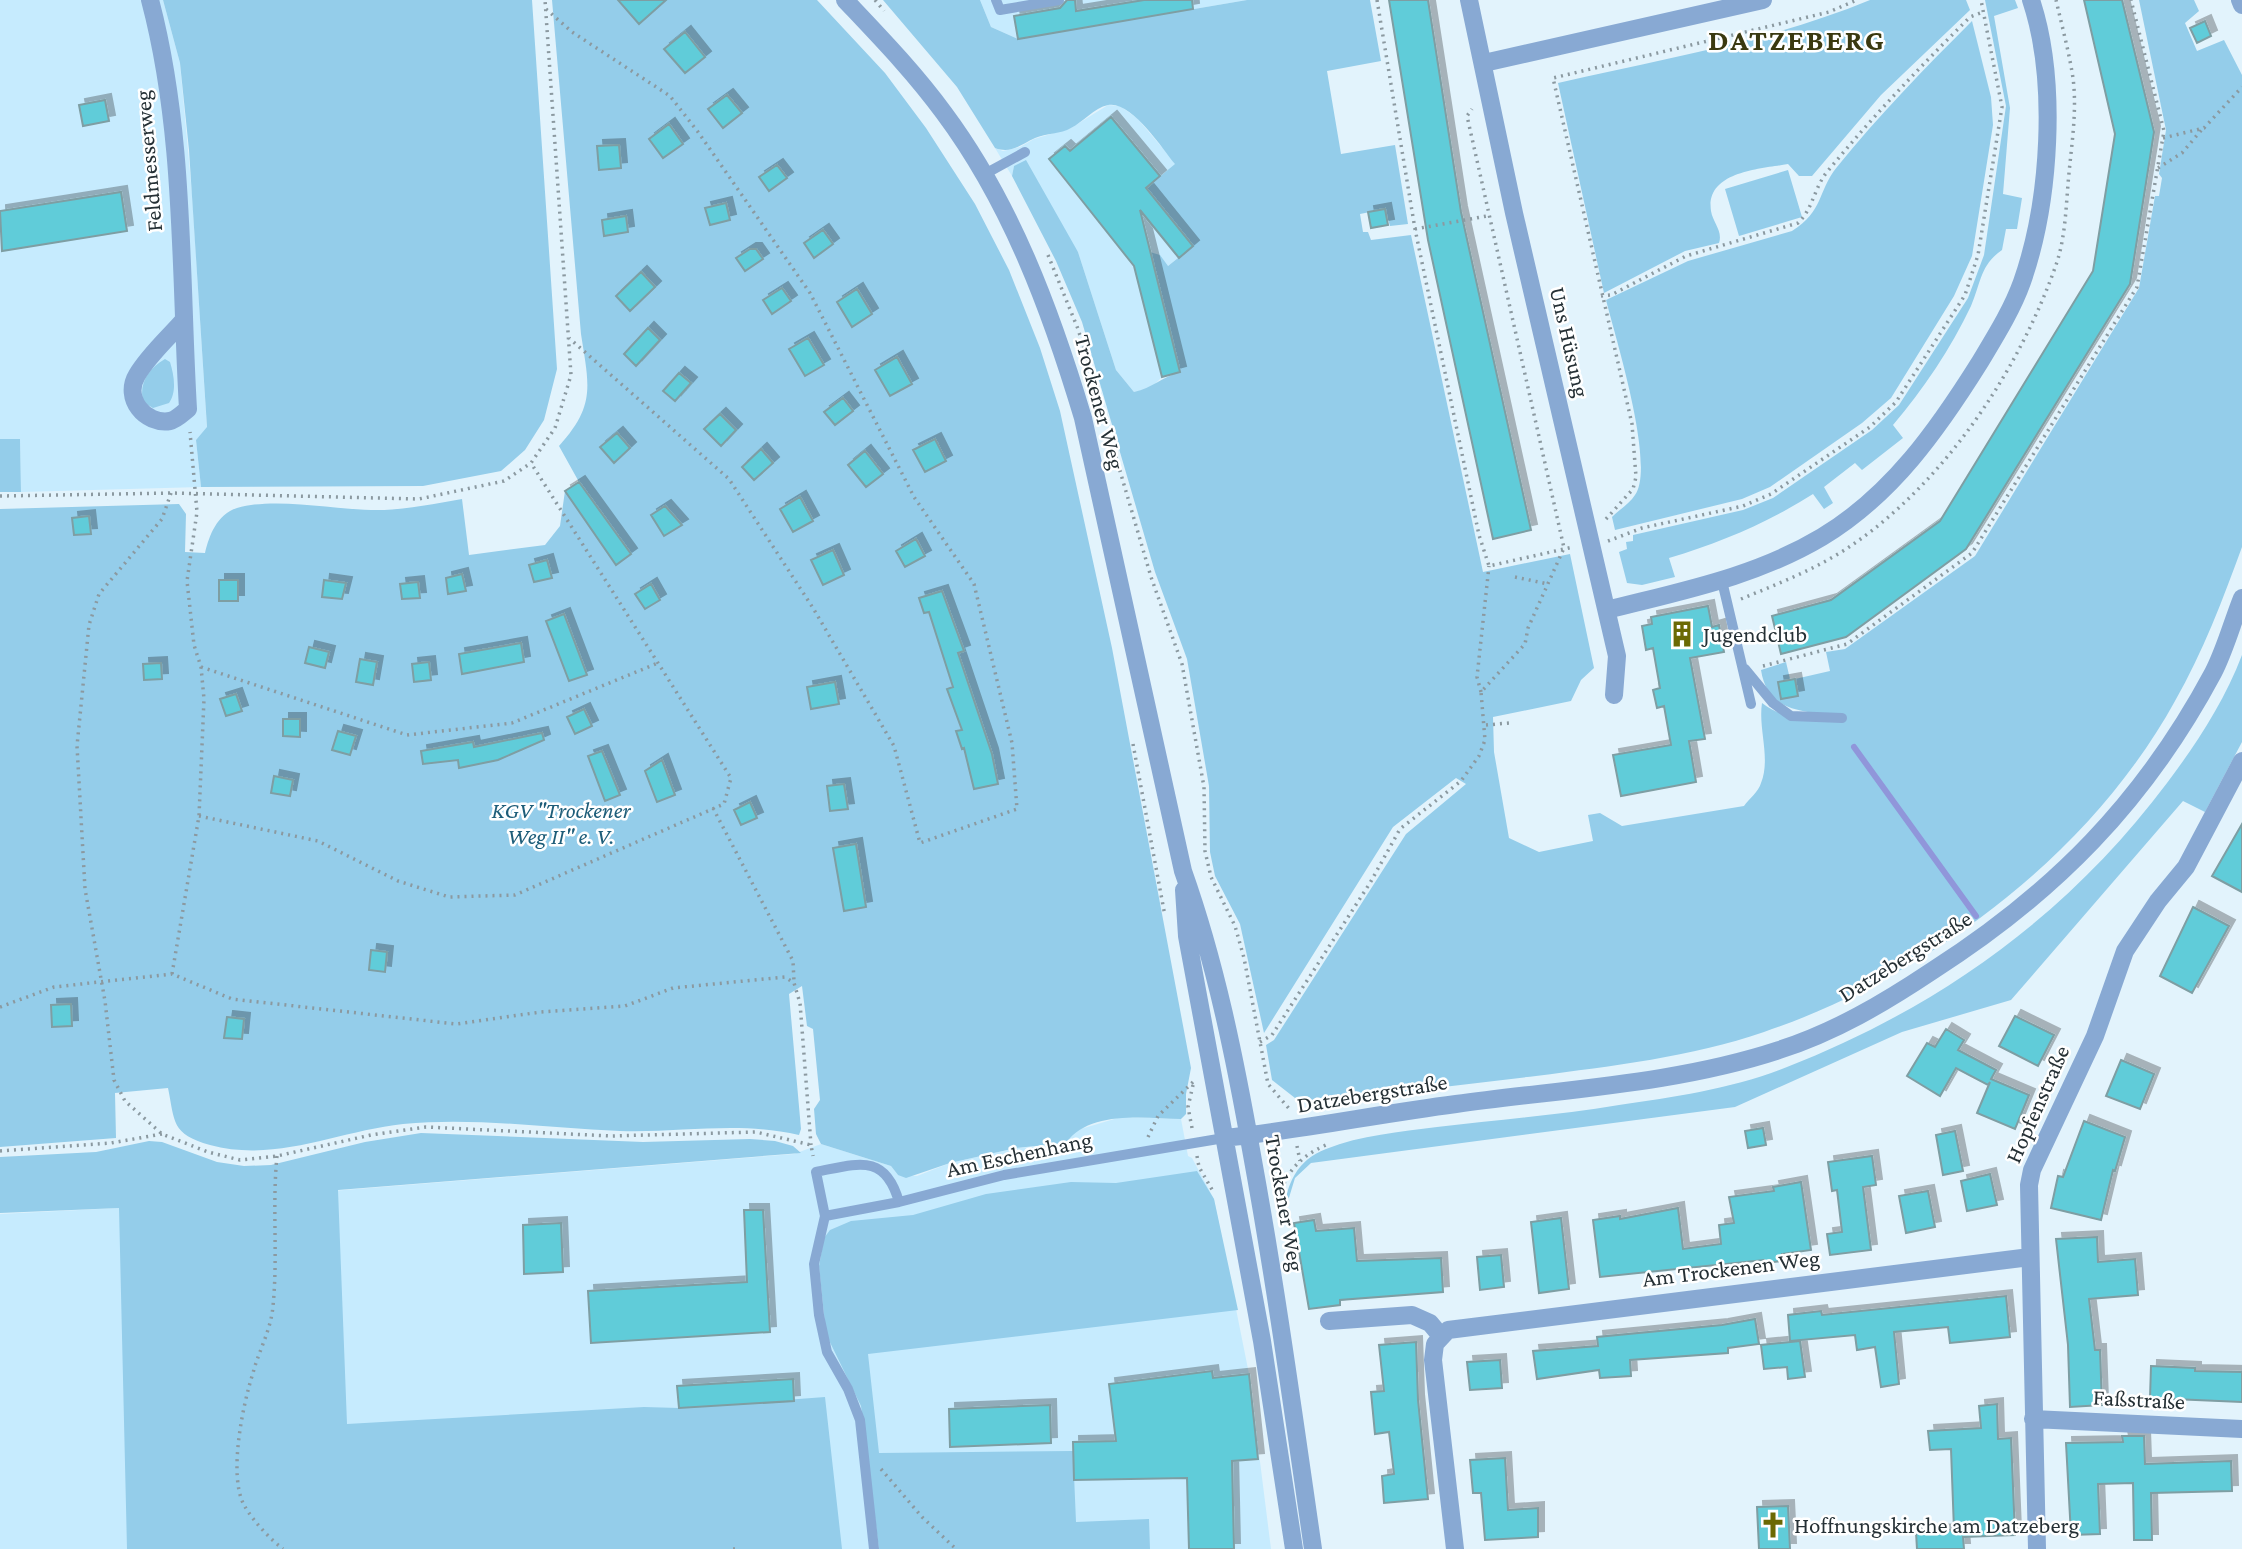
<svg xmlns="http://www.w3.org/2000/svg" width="2242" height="1549" font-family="'Crimson Pro',serif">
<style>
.built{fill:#c6ebfe}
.green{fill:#94cdea}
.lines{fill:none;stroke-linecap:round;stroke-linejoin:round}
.stream{stroke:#9096da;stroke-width:6}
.building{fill:#61ccd9;stroke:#7e9ea3;stroke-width:2;filter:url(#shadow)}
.path{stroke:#8b99a0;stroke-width:3.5;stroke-dasharray:2 5;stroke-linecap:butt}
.lane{stroke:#88a9d3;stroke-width:10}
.street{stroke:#88a9d3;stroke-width:18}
.labels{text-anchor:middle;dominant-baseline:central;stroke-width:5;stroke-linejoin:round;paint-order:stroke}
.street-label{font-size:23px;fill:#253035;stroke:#fff}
.poi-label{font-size:23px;fill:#253035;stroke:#fff;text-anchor:start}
.park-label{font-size:23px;font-style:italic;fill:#1d5d79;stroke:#fff}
.district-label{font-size:30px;font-weight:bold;letter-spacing:2px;fill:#3a3910;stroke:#fff}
</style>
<defs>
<filter id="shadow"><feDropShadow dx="6" dy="-6" stdDeviation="0" flood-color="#0004"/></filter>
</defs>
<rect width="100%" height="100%" fill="#e2f3fc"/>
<!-- built -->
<path class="built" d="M0 0H163L180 63 192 194 207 428 196 440 201 487 21 492 20 439H0Z
M980 0H1247L1018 39 991 27Z
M1108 105 1120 106 1137 118 1176 164 1160 176 1193 246 1168 266 1180 372 1162 377 1150 389 1134 392 1116 370 1078 252 1014 166 1012 176 995 148 1003 151 1020 147 1034 139 1071 128Z
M1121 1117 1181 1119 1188 1156 1192 1158 1214 1199 1249 1374 1271 1549H0V1214L119 1208 794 1154 821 1144 891 1166 898 1175 917 1176 950 1163 1016 1148 1049 1146 1074 1131Z"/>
<!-- green -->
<path class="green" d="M163 0H532L557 369 544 420 525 450 501 471 423 486 201 487 196 440 207 427 189 150 180 63Z
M552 0H817L885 73 926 128 975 204 1009 270 1040 348 1060 411 1112 648 1191 1068 1186 1094V1114L1181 1119C1145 1118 1089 1110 1066 1143L1016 1148 950 1163 906 1178 898 1175 891 1166 821 1144 816 1134 814 1109 820 1100 813 1029 807 1026 802 986 789 994 801 1129 799 1135C739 1121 680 1133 620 1131 547 1128 475 1117 403 1124 338 1131 276 1163 210 1145 171 1134 175 1122 168 1088L115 1093 116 1138 0 1147V509L179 504 186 514 185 552 205 553C209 536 217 514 237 508 274 497 332 509 371 510 401 511 432 504 462 499L469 555 545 545 560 526 565 491 579 482 559 446C596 405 589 386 581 334Z
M883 0H980L991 27 1018 39 1247 0H1370L1381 61 1327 71 1341 154 1395 145 1408 224 1390 226 1385 209 1360 214 1363 232H1368L1371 240 1411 235 1483 572 1570 554 1594 668 1581 680 1571 701 1493 717 1494 752 1509 838 1539 852 1593 841 1588 815 1600 813 1622 826 1744 806C1749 799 1759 791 1761 783 1771 758 1758 729 1762 703 1789 723 1812 718 1844 716 1807 711 1768 715 1761 670L1786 662 1790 679 1778 682 1781 699 1797 696 1795 679 1830 671 1826 652 1845 649 1975 556 2139 288 2155 196H2159L2162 178 2159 174 2166 130 2139 0H2194L2199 11 2185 23 2197 51 2224 40 2242 75V547C2223 599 2203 652 2175 701 2090 855 1929 976 1764 1032 1691 1057 1612 1066 1536 1076 1465 1084 1394 1093 1323 1102L1295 1098 1272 1080 1266 1045 1274 1040 1406 834 1466 784 1456 778 1393 827 1264 1033 1240 924 1215 876 1210 852 1209 786 1187 659 1155 572 1082 322 1056 261 1012 176 1014 166 1026 160 1078 252 1116 370 1134 392C1152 388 1162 377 1180 372L1150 252 1160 255 1168 266 1193 246 1146 188 1175 164C1162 148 1131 100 1108 105 1094 108 1083 122 1071 128 1061 134 1046 133 1035 138 1020 145 1011 154 995 148L957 87Z
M1870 0H1966L1970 10 1881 95 1812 176H1799L1788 164C1762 169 1705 171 1711 211 1713 223 1723 231 1719 243L1685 251 1604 293 1558 83C1662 59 1771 41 1870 0Z
M1985 0H2015L2018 8 1994 16 2010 108 2003 194 2022 198 2017 229H2006L2002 250C1980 265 1981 283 1971 306 1951 348 1923 390 1893 425L1903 438 1862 470 1855 463 1824 487 1833 503 1824 509 1813 494C1767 523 1722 542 1669 558L1675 577 1642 585 1627 583 1619 552 1627 549 1626 542 1633 541V535L1743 510 1773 498 1872 430 1899 405 1968 298 1984 255 2006 106Z
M1972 21 1991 97 1993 125 1972 256 1954 296 1891 398 1862 423 1770 487 1742 499 1615 530 1612 517C1619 510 1630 503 1635 495 1656 466 1615 336 1606 300L1688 261 1792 231C1824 211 1817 192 1837 167 1880 114 1924 69 1972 21Z
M1788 170 1802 217 1739 236 1725 189Z
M165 359 170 362C174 375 177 392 169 403L153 408 143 402C139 383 148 369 165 359Z
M0 439H20L21 492H0Z
M2242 655V742L2205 812 2183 801 2011 1000 1902 1032 1735 1107 1311 1163 1295 1178 1284 1214C1286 1184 1297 1160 1326 1149 1361 1135 1400 1132 1437 1127 1497 1120 1559 1115 1619 1105 1675 1097 1735 1088 1787 1067 1940 1007 2068 915 2167 783 2197 743 2224 702 2242 655Z
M421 1133 643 1142 750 1139 775 1141 793 1146 801 1153 338 1190 347 1424 644 1407 679 1408 825 1397 842 1549H127L119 1208 0 1213V1157L96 1152 149 1141 162 1142 217 1162 244 1166 271 1165 365 1142Z
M1197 1171 1214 1199 1238 1310 868 1354 879 1453 1073 1451 1076 1522 1149 1519 1150 1549H879L861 1406 826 1334 819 1266 824 1238 830 1230 851 1221 913 1215 986 1194 1071 1182 1116 1183Z"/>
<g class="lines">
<!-- stream -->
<path class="stream" d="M1854 747 1976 916"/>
</g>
<!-- building -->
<path class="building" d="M618 0H666L639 24Z
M1067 0H1075L1076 11 1144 0H1192L1193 9 1018 39 1014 16 1060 8Z
M1389 0H1428L1461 212 1531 530 1493 539 1428 240Z
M2084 0H2122L2154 132 2130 284 1966 549 1846 637 1781 654 1772 616 1831 600 1940 521 2093 271 2115 134Z
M2205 21 2211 36 2197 43 2190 28Z
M685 32 705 57 685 73 664 49Z
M727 95 742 113 723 128 708 109Z
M105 100 109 121 83 126 79 105Z
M1111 117 1160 176 1146 188 1193 246 1179 258 1140 210 1180 372 1162 377 1134 266 1049 159 1065 146 1070 151Z
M669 124 683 144 663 158 649 139Z
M619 145 621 168 599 170 597 146Z
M777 165 787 178 769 191 759 177Z
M121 192 127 231 2 251 0 211Z
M726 203 730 220 710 225 705 208Z
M1385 209 1388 225 1371 228 1368 212Z
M626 216 628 232 604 236 602 220Z
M823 230 833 244 814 258 804 243Z
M750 249H756L763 259 745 271 736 258Z
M641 272 655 287 630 311 616 296Z
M782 288 791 301 772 314 763 300Z
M857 289 872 314 852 327 837 302Z
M648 328 660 340 636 366 624 354Z
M808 338 824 365 805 376 789 349Z
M897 357 912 384 890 396 875 370Z
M679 373 691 383 675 401 663 391Z
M843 398 853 411 835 425 824 412Z
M720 414 736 430 721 446 704 429Z
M617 433 630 448 614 463 600 447Z
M935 439 946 461 925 472 913 450Z
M761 449 773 463 754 480 742 467Z
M865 451 883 474 866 487 848 465Z
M579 482 631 554 616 565 565 491Z
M800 497 813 521 793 532 780 509Z
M665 506 682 525 664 536 651 515Z
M89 516 91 534 74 535 72 518Z
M916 539 925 556 905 567 896 551Z
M833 550 844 575 823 585 811 560Z
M547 560 552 578 534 582 529 565Z
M462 574 466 591 448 594 446 578Z
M219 580H238V601H219Z
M324 580 346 583 342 599 322 597Z
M418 582 420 598 402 599 400 584Z
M651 584 660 600 645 609 635 594Z
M942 591 964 651 958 653 992 754 998 784 974 789 964 748 962 749 956 731 962 730 947 689 953 687 929 612 924 613 919 598Z
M1708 606 1712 627 1719 625 1724 652 1690 658 1705 739 1689 741 1696 782 1621 796 1613 755 1671 745 1664 706 1657 708 1653 690 1660 688 1653 648 1646 650 1642 626 1652 624 1651 617Z
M564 614 587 675 569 681 546 621Z
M521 643 524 662 462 674 459 654Z
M309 647 329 652 325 668 305 663Z
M360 659 377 662 373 685 356 682Z
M429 662 431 680 414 682 412 664Z
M161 663 162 679 144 680 143 664Z
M1795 679 1798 696 1781 699 1778 682Z
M835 682 839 704 811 709 807 687Z
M236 694 242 711 226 716 220 699Z
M584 709 592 726 575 734 567 717Z
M283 719H300V737L283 736Z
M338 731 356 736 350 755 332 750Z
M542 733 544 740 498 760 459 768 458 760 423 764 421 751 473 742 474 747Z
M602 751 620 795 605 801 588 756Z
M662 760 675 795 657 802 645 771Z
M274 776 293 780 290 796 271 793Z
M844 784 848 809 830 811 827 786Z
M750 802 757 818 741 825 734 810Z
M2242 824V892L2212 876Z
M856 844 866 907 844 911 833 848Z
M2193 907 2229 926 2192 993 2160 976Z
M371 950 387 952 385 972 369 970Z
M71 1004 72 1026 52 1027 51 1005Z
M2015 1016 2054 1035 2038 1066 1999 1046Z
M227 1017 244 1019 242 1039 224 1038Z
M1946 1029 1964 1040 1958 1050 1996 1070 1991 1079 2029 1095 2015 1129 1977 1113 1990 1082 1988 1085 1956 1068 1940 1096 1907 1076 1927 1043 1935 1047Z
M2121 1060 2154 1074 2140 1109 2106 1096Z
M2084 1121 2125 1137 2115 1171 2113 1170 2101 1220 2051 1208 2058 1176 2063 1177Z
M1763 1128 1766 1145 1748 1148 1745 1131Z
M1955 1131 1963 1171 1943 1175 1936 1135Z
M1872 1156 1876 1185 1863 1187 1871 1250 1830 1255 1827 1234 1842 1232 1837 1190 1832 1191 1828 1162Z
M1990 1174 1997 1205 1967 1211 1961 1181Z
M1801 1182 1811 1250 1782 1254 1783 1261 1765 1263 1764 1260 1600 1277 1593 1220 1620 1216V1219L1678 1208 1683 1249 1721 1244 1719 1225 1734 1223 1729 1197 1774 1191 1773 1187Z
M1928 1191 1935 1227 1906 1233 1899 1196Z
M744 1210H763L770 1332 591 1343 588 1291 747 1282Z
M1561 1218 1569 1289 1539 1293 1531 1222Z
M1314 1220 1316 1231 1354 1228 1357 1261 1441 1258 1443 1292 1340 1300V1305L1309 1309 1294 1223Z
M561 1223 563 1272 524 1274 523 1225Z
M2097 1237 2098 1262 2135 1259 2138 1295 2089 1299 2095 1350H2100L2102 1405 2070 1407 2068 1345 2056 1239Z
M1501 1255 1504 1287 1480 1290 1477 1257Z
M2006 1296 2010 1337 1950 1343 1948 1327 1894 1332 1899 1384 1881 1387 1875 1347 1857 1350 1855 1335 1790 1341 1788 1315 1821 1311 1822 1315Z
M1755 1319 1759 1344 1728 1348V1353L1630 1360 1631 1376 1600 1378 1599 1370 1537 1379 1533 1351 1598 1346 1597 1337 1722 1325Z
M1800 1341 1805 1377 1788 1379 1787 1367 1764 1369 1761 1345Z
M1416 1342 1418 1400 1428 1499 1384 1503 1382 1476 1394 1474 1389 1432 1375 1434 1371 1392 1384 1391 1379 1345Z
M1500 1360 1502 1388 1470 1390 1467 1362Z
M2151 1366 2195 1368V1371L2242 1372V1402L2150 1398Z
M1212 1371 1213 1378 1249 1374 1258 1459 1232 1461 1234 1549H1189L1187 1478 1074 1480 1073 1442 1116 1441 1109 1384Z
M793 1379 794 1401 679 1408 677 1386Z
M1997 1404 1998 1439 2011 1438 2015 1535 1963 1537 1964 1549H1917L1916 1532 1954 1530 1951 1449 1930 1450 1928 1431 1981 1428 1979 1406Z
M1050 1405 1051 1443 950 1447 949 1409Z
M2122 1436H2144L2145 1464 2231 1461 2232 1491 2151 1493 2152 1540H2134L2133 1483 2098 1484 2100 1534 2071 1535 2066 1443 2123 1442Z
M1505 1458 1508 1510 1538 1508V1537L1485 1540 1481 1493H1473L1470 1460Z
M1788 1506 1790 1549H1759L1757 1507Z"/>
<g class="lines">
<!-- path -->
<path class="path" d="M875 0 884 11
M1377 0 1415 229 1479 535 1489 566 1573 547
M546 9 572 32 670 96 698 132 810 293 914 497 974 584 1012 743 1017 809 920 843 894 746 813 608 729 479 569 338
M2163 138 2204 128 2242 87
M2158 168 2182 153 2204 127
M1415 229 1487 216
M1048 255 1078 329 1089 365
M1601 296 1611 295 1686 256 1798 223C1813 209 1814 188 1827 172 1873 116 1919 68 1970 17L1983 12
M1106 423 1151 577 1182 664 1204 787 1205 851 1211 877 1235 926 1244 958 1268 1084 1291 1111
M171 493 162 519 99 594 89 625 77 746 85 889 105 1001 114 1080 125 1101 162 1134 208 1152 240 1160 277 1156 371 1135 426 1127 611 1136 756 1132 811 1145 813 1156
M0 496 171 493 419 499 504 481 531 463 555 428 571 375 545 0
M1606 519 1633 489 1636 477 1632 424 1553 78 1829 12 1857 0
M1608 541 1642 528 1743 506 1771 494 1870 427 1896 402 1965 295 1978 255 2002 107 1981 0
M1515 577 1548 584
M1741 599C1780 583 1821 567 1855 543 1947 479 2021 367 2057 262 2066 234 2066 203 2069 173 2072 142 2077 109 2073 78 2069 52 2062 26 2056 0
M1763 666 1847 644 1972 553 2137 287 2164 131 2131 0
M201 667 407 735 512 723 658 663
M1481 692 1477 677 1489 566
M1486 725 1509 723
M1133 744 1165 916
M713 808 793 961 794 982
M199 816 318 841 398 881 449 897 515 895 724 804 731 778 531 463
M172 974 199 816 204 699 201 667 194 645 187 581 197 512 190 432
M0 1007 54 987 172 974 232 999 456 1024 541 1012 625 1006 673 988 785 977 794 983 800 1003 811 1145
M1260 1042 1272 1035 1370 883 1400 829 1461 781 1479 756 1485 740 1481 692 1525 644 1528 628 1564 548 1467 116 1472 109
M1192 1128 1188 1107 1193 1085
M1148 1137 1158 1116 1194 1081
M1297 1146 1300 1161
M0 1151 111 1143 162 1134
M277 1156C272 1206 278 1256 273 1306 271 1330 259 1350 253 1373 243 1404 228 1475 244 1505 253 1521 269 1538 283 1549
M1197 1156 1199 1167 1214 1193
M1280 1197C1285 1171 1303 1155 1326 1145
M881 1469 922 1517 956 1549
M733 1549H736"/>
<!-- lane -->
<path class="lane" d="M996 0 1000 10 1059 0
M983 175 1025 152
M1722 581 1751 704
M1745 669 1773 703 1791 716 1842 718
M825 1216 899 1202 1004 1175 1224 1138
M874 1549 860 1420 848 1389 827 1352 819 1315 814 1264 825 1216 816 1172C857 1164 885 1152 899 1202"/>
<!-- street -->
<path class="street" d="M150 0C185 132 180 273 188 409 183 413 176 420 170 421 145 425 123 398 137 375 148 356 168 338 183 321
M845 0C880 37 914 72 944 113 1011 203 1051 311 1083 418L1183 871C1216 964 1235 1059 1252 1155 1276 1286 1294 1418 1313 1549
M1469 0 1514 213 1617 656 1614 695
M2240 0 2242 5
M1484 63 1763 0
M1607 610C1681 591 1755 577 1822 537 1892 495 1938 429 1980 362 1995 337 2012 310 2022 282 2050 202 2058 81 2031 0
M1184 890 1187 936 1262 1341 1294 1549
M1224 1138C1302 1130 1378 1114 1456 1104 1563 1089 1676 1084 1779 1050 1835 1032 1884 1003 1932 971 2054 893 2144 802 2213 673 2225 650 2232 623 2242 598
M1329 1321 1412 1315 1430 1323 1440 1335
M2033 1419 2242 1429
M1455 1549 1433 1360 1435 1344 1448 1330 2030 1257
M2037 1549 2029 1185 2032 1170 2095 1036 2125 951 2158 901 2186 867 2242 761"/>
</g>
<!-- icons -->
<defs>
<g id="building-bare" transform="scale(2.1)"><path d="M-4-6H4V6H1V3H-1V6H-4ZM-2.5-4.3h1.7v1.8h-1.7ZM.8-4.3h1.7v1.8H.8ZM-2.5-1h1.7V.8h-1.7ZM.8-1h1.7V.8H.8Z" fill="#6b6904" stroke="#fff" stroke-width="2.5" paint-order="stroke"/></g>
<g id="church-bare" transform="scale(2.1)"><path d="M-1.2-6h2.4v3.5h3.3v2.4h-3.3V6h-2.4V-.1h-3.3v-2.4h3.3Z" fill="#6b6904" stroke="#fff" stroke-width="2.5" paint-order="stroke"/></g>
</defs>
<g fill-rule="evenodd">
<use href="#building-bare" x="1682" y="634"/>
<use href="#church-bare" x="1773" y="1525"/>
</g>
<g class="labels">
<!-- street labels -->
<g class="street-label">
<text transform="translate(148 161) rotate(-95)">Feldmesserweg</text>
<text transform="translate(1570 342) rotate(77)">Uns Hüsung</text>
<text transform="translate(1100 402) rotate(75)">Trockener Weg</text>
<text transform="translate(1905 956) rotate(-32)">Datzebergstraße</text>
<text transform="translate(1372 1093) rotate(-9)">Datzebergstraße</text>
<text transform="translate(2037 1104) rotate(-66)">Hopfenstraße</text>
<text transform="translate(1019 1154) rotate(-12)">Am Eschenhang</text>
<text transform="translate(1285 1203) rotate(80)">Trockener Weg</text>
<text transform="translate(1731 1268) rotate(-7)">Am Trockenen Weg</text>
<text transform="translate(2139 1399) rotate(3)">Faßstraße</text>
</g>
<!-- poi labels -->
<g class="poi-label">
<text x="1703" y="634">Jugendclub</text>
<text x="1794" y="1525">Hoffnungskirche am Datzeberg</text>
</g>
<!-- park labels -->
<g class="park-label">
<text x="561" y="810">KGV "Trockener<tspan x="561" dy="26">Weg II" e. V.</tspan></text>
</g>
<!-- district labels -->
<g class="district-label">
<text x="1797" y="39">DATZEBERG</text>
</g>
</g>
</svg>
